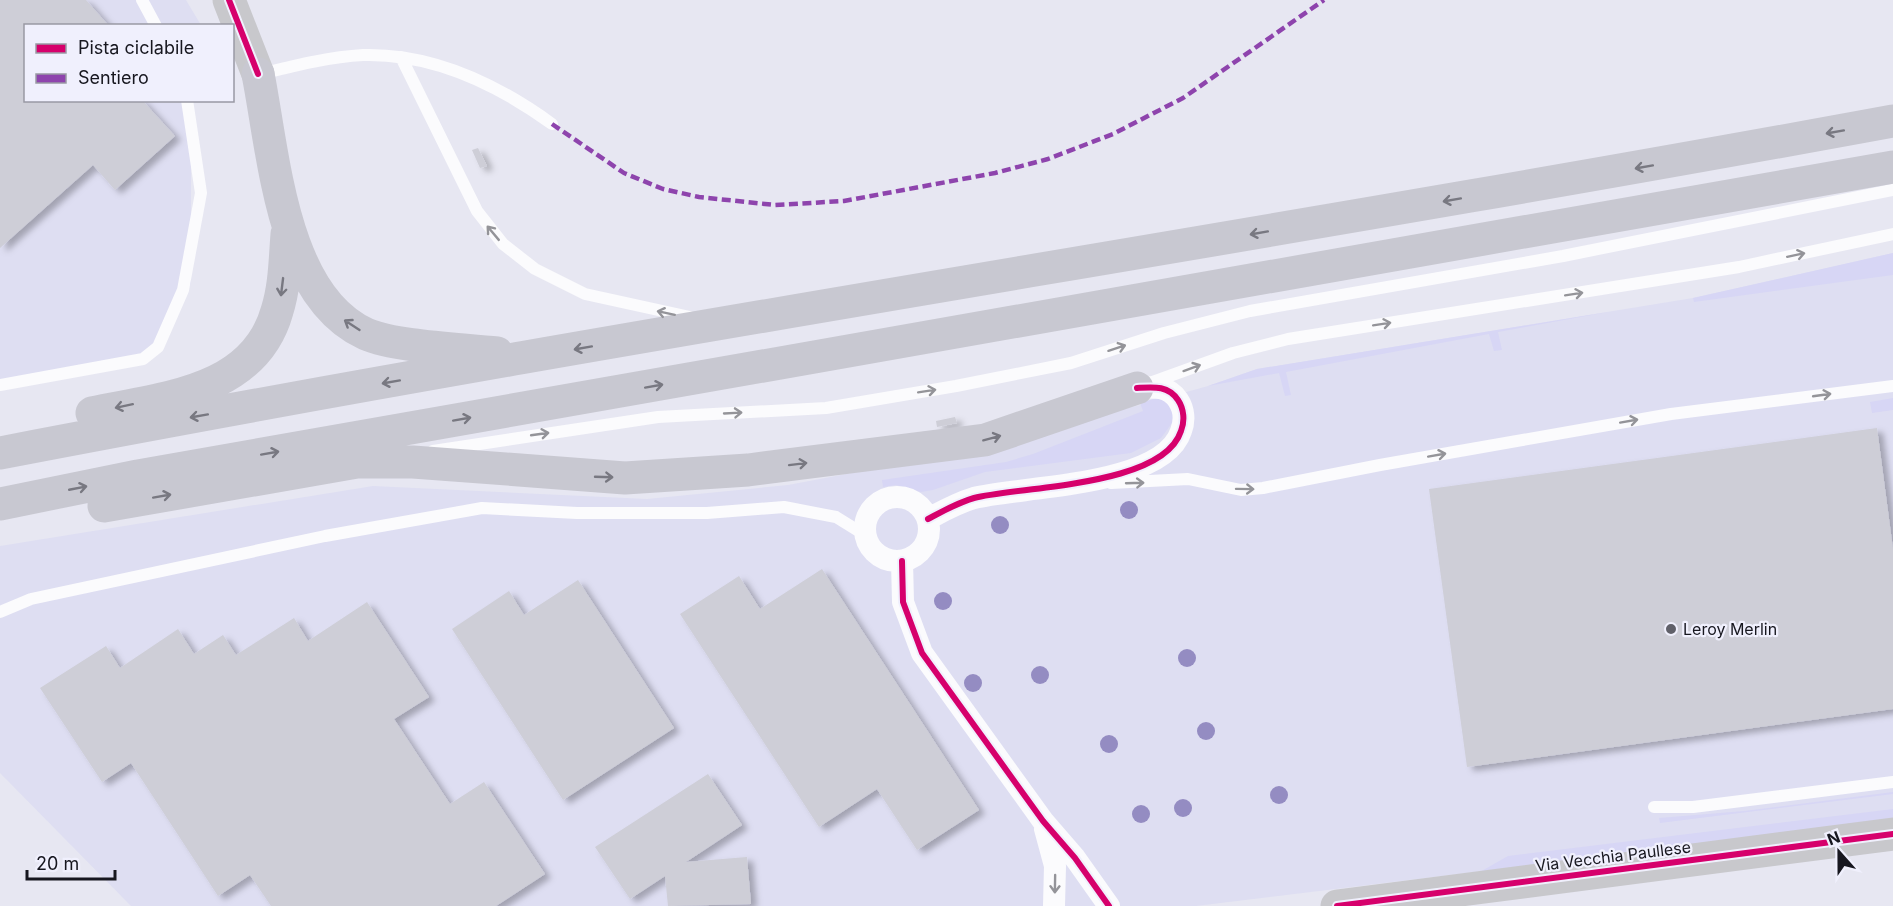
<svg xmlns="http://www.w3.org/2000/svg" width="1893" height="906" font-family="Inter,sans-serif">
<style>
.built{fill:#dedef2}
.green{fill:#d7d6f5}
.building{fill:#ceced7;filter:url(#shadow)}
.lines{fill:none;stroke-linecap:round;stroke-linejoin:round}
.lane{stroke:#fbfbfd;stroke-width:12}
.street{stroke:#fbfbfd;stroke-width:22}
.secondary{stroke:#c8c8cc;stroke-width:33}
.highway{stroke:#c8c8d1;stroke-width:33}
.quiet{stroke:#8e44ad;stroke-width:4.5;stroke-dasharray:9 4.5;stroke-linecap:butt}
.cycleway-casing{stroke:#f0f0fd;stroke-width:10}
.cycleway{stroke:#d6006c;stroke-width:6}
.tree{fill:#948cc2}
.oneway{stroke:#787881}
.oneway2{stroke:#949499}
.poi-dot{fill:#606069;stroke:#f0f0fd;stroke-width:2}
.labels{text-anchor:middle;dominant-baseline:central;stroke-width:4.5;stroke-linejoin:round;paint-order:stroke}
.poi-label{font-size:16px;fill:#17171f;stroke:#f0f0fd;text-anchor:start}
.street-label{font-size:16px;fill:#17171f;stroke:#f0f0fd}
</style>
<defs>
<filter id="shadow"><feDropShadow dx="6" dy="4" stdDeviation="3" flood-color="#0004"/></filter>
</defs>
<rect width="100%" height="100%" fill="#e7e7f2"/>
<!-- built -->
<path class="built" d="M0 0H186L201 25 26 26V100L191 101V283L151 359 0 382Z
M1893 253V821L1196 906H131L0 773V546L373 486 647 499 788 485 984 448 1208 386 1257 369 1693 298Z"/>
<!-- green -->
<path class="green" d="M1893 253V275L1694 302 1693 298Z
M1608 312 1498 332 1502 350 1494 351 1489 334 1286 372 1291 395 1285 396 1279 373 1208 386 1257 369Z
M1156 398 1164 400 1169 406 1173 414 1172 423 1161 438 1131 453 985 472 933 490 921 492 896 485 883 487 882 480 1006 462 1033 454 1143 411 1140 403Z
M1893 398V410L1872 413 1870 402Z
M1893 792V794L1660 823 1659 818 1744 811Z
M1893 809V821L1478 873 1508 856Z"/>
<!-- building -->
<path class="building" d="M0 0H86L109 26H26V100H142L175 136 115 190 93 165 0 248Z
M478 148 487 166 480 168 472 150Z
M955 417 957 423 937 427 936 421Z
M1877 428 1893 549V709L1467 767 1429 489Z
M822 569 979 810 917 850 877 789 819 827 680 614 739 576 760 609Z
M578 580 674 728 563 800 452 629 509 591 524 615Z
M367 602 429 697 394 719 450 804 484 782 545 874 496 906H271L250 875 218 896 131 763 102 782 40 688 106 646 120 668 178 629 194 654 223 635 236 655 294 618 308 641Z
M708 774 742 825 686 862 747 857 751 904 668 906 665 876 630 899 595 847Z"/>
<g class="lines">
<!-- lane -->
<path class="lane" d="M142 0 156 26
M401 57 477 211 503 244 535 269 585 294 690 317
M260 74C293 66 328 57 363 55 433 53 497 84 552 124
M1150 383 1233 353 1288 339 1739 267 1893 234
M0 385 143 359 158 347 183 290 201 193 187 100
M433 451 658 417 826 408 956 386 1071 363 1164 333 1250 311 1563 256 1893 190
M1111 483 1188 479 1241 490 1263 488 1380 465 1671 414 1893 386
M0 612 31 599 325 536 482 508 577 513H707L784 507 836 517 865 535
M1654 807H1693L1893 782"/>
<!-- street -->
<path class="street" d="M865 529a32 32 0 1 1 64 0a32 32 0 1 1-64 0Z
M928 519C943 511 957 503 974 498 1021 486 1163 487 1181 431 1185 421 1184 409 1178 400 1168 385 1153 387 1137 388
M902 561 903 602 922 653 1043 821 1075 858 1109 906
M1045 829 1055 866 1054 906"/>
<!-- secondary -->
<path class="secondary" d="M229 0 258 74
M1337 906 1893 834"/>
<!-- highway -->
<path class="highway" d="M258 74C274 155 282 296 366 334 396 347 463 349 497 353
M92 413C162 398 254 393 277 311 285 286 285 259 287 234
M0 453C629 332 1263 237 1893 121
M0 504 138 476 1893 167
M104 506 357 462H413L625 478 748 470 985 440 1137 388"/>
<!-- quiet -->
<path class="quiet" d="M552 124 624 173 663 189 699 197 775 205 844 201 995 173 1048 159 1113 134 1183 98 1324 0"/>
<!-- cycleway casing -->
<g class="cycleway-casing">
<path id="cycleway" d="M229 0 258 74
M928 519C943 511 957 503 974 498 1021 486 1163 487 1181 431 1185 421 1184 409 1178 400 1168 385 1153 387 1137 388
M902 561 903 602 922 653 1043 821 1075 858 1109 906
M1337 906 1893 834"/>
</g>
<!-- cycleway -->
<use href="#cycleway" class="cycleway"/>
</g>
<!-- trees -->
<g class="tree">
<circle cx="1129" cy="510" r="9"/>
<circle cx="1000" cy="525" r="9"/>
<circle cx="943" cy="601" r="9"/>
<circle cx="1187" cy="658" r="9"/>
<circle cx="1040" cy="675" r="9"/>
<circle cx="973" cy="683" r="9"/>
<circle cx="1206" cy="731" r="9"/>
<circle cx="1109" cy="744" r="9"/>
<circle cx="1279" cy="795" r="9"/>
<circle cx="1183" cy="808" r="9"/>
<circle cx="1141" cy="814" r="9"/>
</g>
<!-- one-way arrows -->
<defs><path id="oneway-shaft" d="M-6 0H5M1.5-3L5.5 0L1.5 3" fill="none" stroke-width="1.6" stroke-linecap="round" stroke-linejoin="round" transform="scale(1.5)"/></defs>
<g class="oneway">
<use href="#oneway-shaft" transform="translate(1835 132) rotate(170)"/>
<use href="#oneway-shaft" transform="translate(1644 167) rotate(170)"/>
<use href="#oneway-shaft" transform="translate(1452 200) rotate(170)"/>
<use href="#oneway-shaft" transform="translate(1259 233) rotate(170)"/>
<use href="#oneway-shaft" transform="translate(282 287) rotate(97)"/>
<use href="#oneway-shaft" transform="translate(352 325) rotate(-147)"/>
<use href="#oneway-shaft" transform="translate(583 348) rotate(170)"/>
<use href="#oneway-shaft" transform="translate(391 382) rotate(170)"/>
<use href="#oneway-shaft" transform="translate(654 386) rotate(-10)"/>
<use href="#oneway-shaft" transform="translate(124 406) rotate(168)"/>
<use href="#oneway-shaft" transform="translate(199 416) rotate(170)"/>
<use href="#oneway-shaft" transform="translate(462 419) rotate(-10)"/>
<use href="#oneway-shaft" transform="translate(992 438) rotate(-15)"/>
<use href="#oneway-shaft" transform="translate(270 453) rotate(-10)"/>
<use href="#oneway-shaft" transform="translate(798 464) rotate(-7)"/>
<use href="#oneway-shaft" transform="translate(604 477) rotate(2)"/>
<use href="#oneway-shaft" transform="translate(78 488) rotate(-11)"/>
<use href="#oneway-shaft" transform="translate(162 496) rotate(-10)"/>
</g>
<g class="oneway2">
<use href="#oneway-shaft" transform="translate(493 233) rotate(-130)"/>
<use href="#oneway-shaft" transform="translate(1796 255) rotate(-12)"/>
<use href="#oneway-shaft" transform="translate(1574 294) rotate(-9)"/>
<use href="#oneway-shaft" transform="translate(666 313) rotate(-168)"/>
<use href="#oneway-shaft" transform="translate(1382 324) rotate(-9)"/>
<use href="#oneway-shaft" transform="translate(1117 348) rotate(-18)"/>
<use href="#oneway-shaft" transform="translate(1192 368) rotate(-20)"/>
<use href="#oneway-shaft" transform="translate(927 391) rotate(-9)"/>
<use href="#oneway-shaft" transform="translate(1822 395) rotate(-8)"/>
<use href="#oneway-shaft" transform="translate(733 413) rotate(-3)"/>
<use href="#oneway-shaft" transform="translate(1629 421) rotate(-10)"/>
<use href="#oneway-shaft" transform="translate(540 434) rotate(-8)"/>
<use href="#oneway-shaft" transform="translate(1437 455) rotate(-10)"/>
<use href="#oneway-shaft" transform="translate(1135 483) rotate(-2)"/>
<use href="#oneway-shaft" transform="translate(1245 489) rotate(1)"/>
<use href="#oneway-shaft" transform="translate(1055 884) rotate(91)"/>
</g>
<!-- markers -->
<circle class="poi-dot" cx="1671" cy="629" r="6"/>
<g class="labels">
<!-- poi labels -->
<g class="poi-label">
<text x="1683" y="629">Leroy Merlin</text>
</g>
<!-- street labels -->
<g class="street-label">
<text transform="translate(1613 856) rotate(-7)">Via Vecchia Paullese</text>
</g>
</g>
<!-- legend -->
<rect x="24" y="24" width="210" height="78" fill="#f0f0fd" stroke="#9999a4" stroke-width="1.5"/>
<rect x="36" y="44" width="30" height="9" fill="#d6006c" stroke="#9999a4" stroke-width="1.5"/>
<text x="78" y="54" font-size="18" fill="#17171f">Pista ciclabile</text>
<rect x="36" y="74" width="30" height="9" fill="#8e44ad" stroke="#9999a4" stroke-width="1.5"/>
<text x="78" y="84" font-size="18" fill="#17171f">Sentiero</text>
<!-- north arrow -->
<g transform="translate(1839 852) rotate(339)" stroke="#f0f0fd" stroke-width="4.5" paint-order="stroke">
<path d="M0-4.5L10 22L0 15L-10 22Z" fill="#17171f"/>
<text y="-9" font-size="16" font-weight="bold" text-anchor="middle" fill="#17171f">N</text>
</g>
<!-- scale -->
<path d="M27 870v9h88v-9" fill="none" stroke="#17171f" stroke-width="3"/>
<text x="36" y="870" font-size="18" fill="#17171f" stroke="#f0f0fd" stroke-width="4.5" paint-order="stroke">20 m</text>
</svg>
